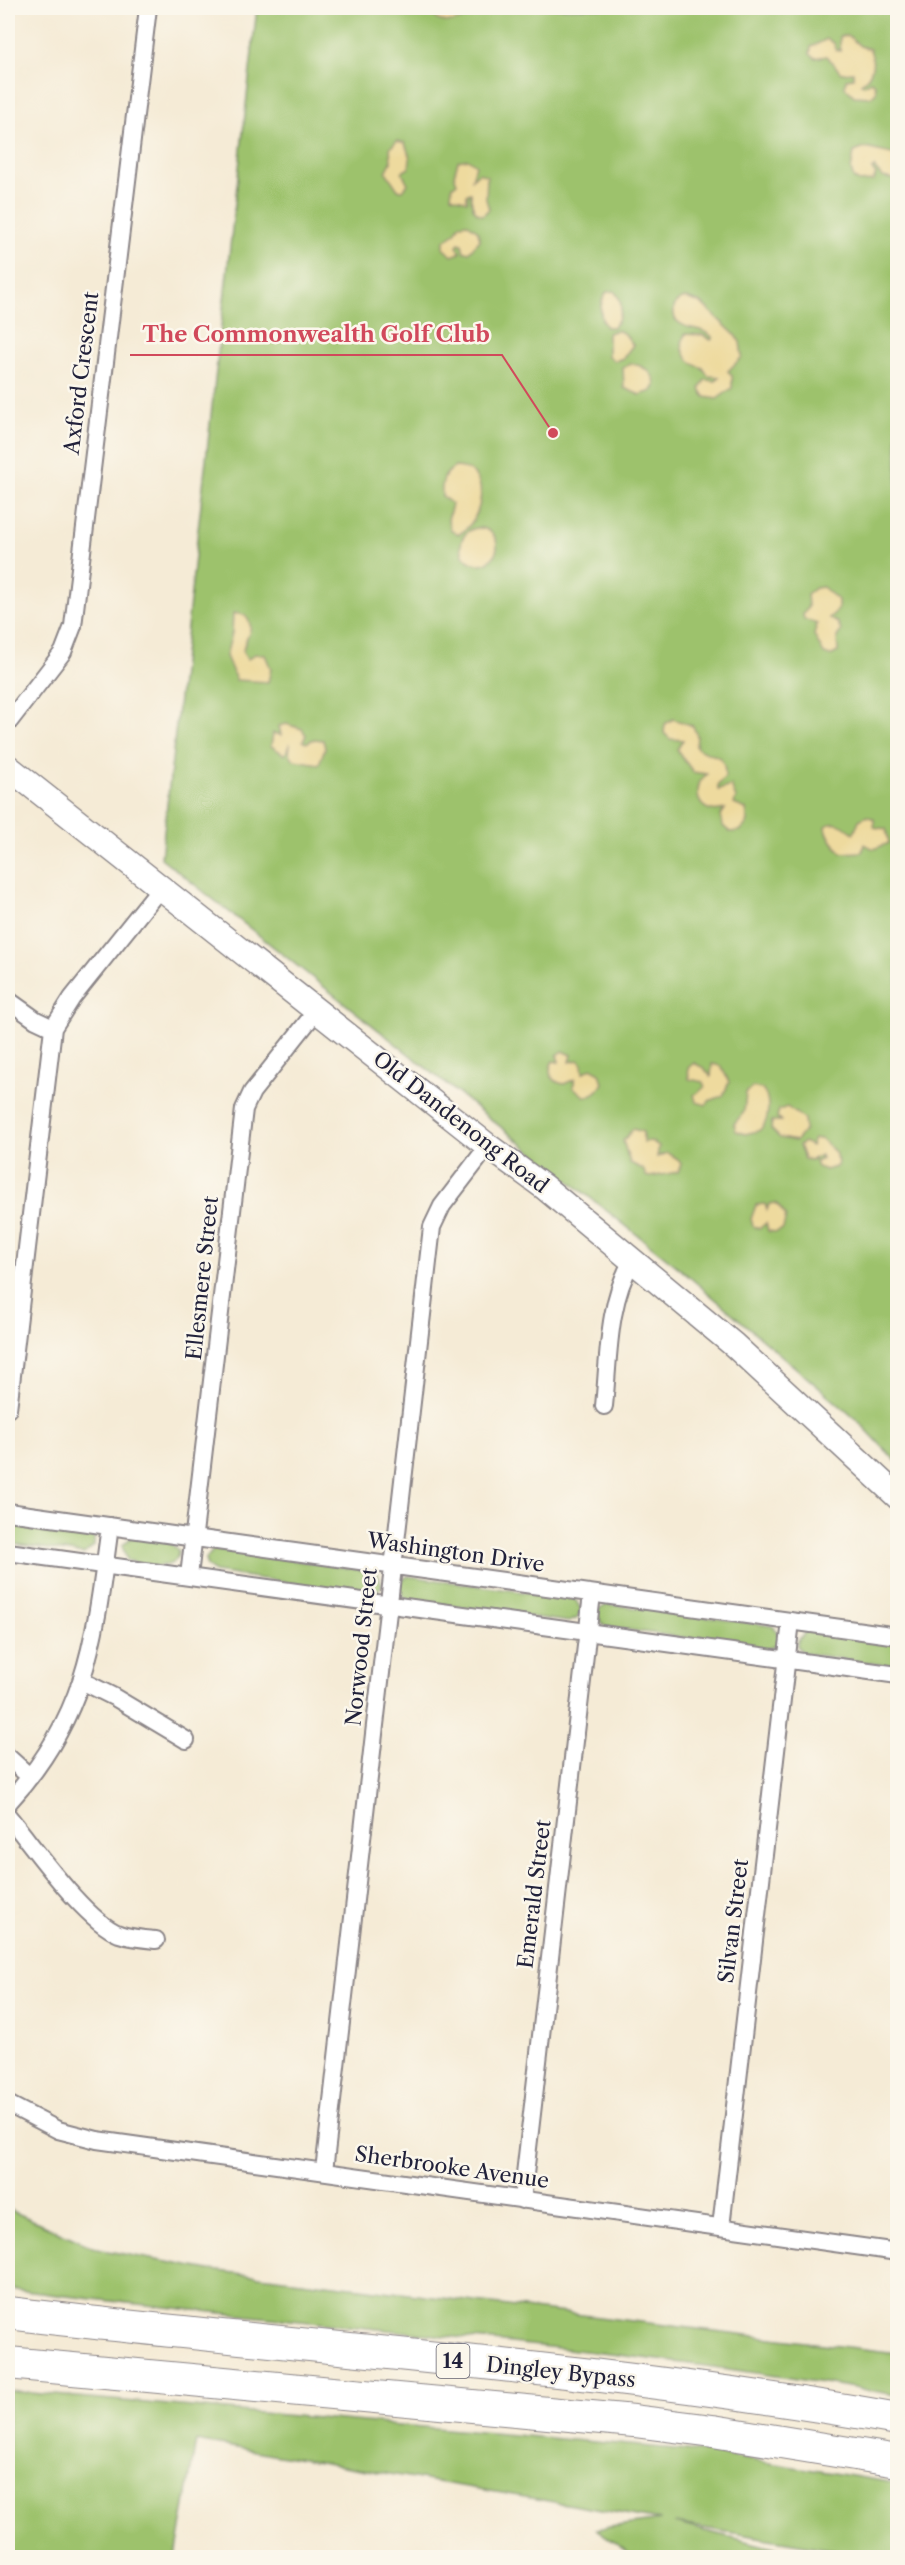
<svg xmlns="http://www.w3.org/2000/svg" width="905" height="2565" font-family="'Libre Caslon Text',serif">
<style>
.green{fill:#9dc26c;stroke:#607254;stroke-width:1.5}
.sand{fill:#eeda9e;stroke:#887e6c;stroke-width:1.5}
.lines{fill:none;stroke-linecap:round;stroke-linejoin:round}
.street-casing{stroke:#8c8688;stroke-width:20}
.secondary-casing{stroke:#8c8688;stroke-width:27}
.highway-casing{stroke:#8c8688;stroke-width:34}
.street{stroke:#fff;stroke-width:16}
.secondary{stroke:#fff;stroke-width:24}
.highway{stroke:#fff;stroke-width:32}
.labels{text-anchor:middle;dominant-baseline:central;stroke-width:5;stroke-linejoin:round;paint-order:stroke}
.shield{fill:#fbf7ec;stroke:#636270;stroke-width:1.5}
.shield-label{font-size:20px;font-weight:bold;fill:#22223b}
.street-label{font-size:21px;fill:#22223b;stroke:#fbf7ec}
.leader{fill:none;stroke:#d1495b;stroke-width:2}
.callout-dot{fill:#d1495b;stroke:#fbf7ec;stroke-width:2}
.callout-label{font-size:22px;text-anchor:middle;font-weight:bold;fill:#d1495b;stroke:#fbf7ec;stroke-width:5;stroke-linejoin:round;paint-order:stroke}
</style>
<rect width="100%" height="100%" fill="#fbf7ec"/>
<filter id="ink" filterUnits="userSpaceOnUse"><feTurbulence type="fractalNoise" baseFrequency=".0167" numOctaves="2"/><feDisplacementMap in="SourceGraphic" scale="12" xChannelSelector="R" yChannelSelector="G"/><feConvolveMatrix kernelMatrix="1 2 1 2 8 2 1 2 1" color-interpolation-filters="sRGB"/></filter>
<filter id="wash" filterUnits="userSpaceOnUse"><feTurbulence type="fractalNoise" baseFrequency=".008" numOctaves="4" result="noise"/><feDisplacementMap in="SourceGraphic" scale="24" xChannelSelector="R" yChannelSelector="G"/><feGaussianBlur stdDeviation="1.35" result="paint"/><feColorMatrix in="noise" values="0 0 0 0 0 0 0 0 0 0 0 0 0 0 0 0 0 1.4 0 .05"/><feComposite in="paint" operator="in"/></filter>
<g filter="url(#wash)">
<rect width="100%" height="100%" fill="#f5ebd6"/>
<!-- green -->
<path class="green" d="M257 8H897V1462L858 1421 679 1268 161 858Z
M16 1521 85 1530 94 1537V1546L84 1554 14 1544 8 1538V1528Z
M131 1537 169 1542 178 1550C180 1574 142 1565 127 1560L122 1546Z
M214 1549 377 1572 382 1585 376 1593 369 1594 215 1572 207 1566 205 1560Z
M408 1576 575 1599 581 1609 578 1618 569 1622 409 1600C398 1594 396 1582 408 1576Z
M607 1604 773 1626 780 1637 777 1645 767 1649 607 1627C597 1621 594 1609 607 1604Z
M807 1631 897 1643V1667L803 1653 797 1646 798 1640Z
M8 2209 97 2249 210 2270 897 2353V2395C603 2344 304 2326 8 2289Z
M8 2391 687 2450 896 2483 897 2557H877L674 2523 809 2557H641L633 2555 596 2529 660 2520 196 2441 176 2557H8Z"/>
<!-- sand -->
<path class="sand" d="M426 8H471V9C466 22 447 25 436 19L433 10Z
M840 36H849L860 46 870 49C875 62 873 76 861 83L864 85 871 81 875 84 876 92 871 97 854 96 845 87 846 79 853 78V72L841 73 827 56 815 58 810 54 811 47 827 39 834 43 836 50 840 51Z
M397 141 405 143 410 158 409 168 402 172 408 184 403 190H398L386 172 391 162 390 148Z
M865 148 897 155V180L882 177 874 167 872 169 876 175 873 181 859 182 854 179 851 170 854 152Z
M468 159 476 165 472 179 479 173 487 176 486 199 489 209 483 215C472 214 471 201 471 193L467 194V201L451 196 452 187 457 183 454 175 458 161Z
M467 223 478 231 480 240 469 252H464L462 244 459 243 457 246 460 253 452 256 444 248V241L455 233 460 224Z
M614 291C624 302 623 316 613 327H606C599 318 599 301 607 292Z
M686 298 701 303 735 335 740 342 742 357 728 371 732 376V388L717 399 705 397 700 389 705 380 716 381 719 377 708 376 703 368C688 364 677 349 685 334L703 335 711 340 713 338C702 325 686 332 675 319 672 308 674 300 686 298Z
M617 330 625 334 633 345 623 358 615 361 608 356V333Z
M632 363C644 367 655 372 655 386L652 391 640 395 624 388 623 368Z
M455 467C493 467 484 521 459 534L451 531 448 520 452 504 442 496C441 483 443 474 455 467Z
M461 546a18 18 0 1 1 36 0a18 18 0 1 1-36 0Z
M823 587 838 600V610L829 618 838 623 841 631 837 637 838 652 830 656 824 654 814 635 817 624 804 619 803 615 808 607 807 594 815 588Z
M233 613 245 615C258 631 243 637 243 653L248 659 255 654 265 655 271 669 268 682 236 680 226 656 232 633Z
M673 719 693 726 697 736 696 747C710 759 726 749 725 777L718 785V790L731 786 736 798 734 804 746 809 748 822 740 831 730 832 723 826 721 815 725 809C708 814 694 805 699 785 700 779 705 777 707 774L693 772 677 750 683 740 670 739 664 733 665 724Z
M286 724 302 729 306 735 303 741 306 743 314 739 323 740 325 748 319 764 294 760 289 753 290 743 285 755 271 746 273 733 281 735 279 726Z
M867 816 874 819V827L886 829 889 843 874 849 864 844 862 852 842 853C836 847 826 835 826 826 835 819 847 828 854 833L859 820Z
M563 1051 572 1055 570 1062 578 1060 582 1064 583 1073 591 1068 600 1073 603 1083C599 1091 593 1096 584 1096L573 1087 575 1079 564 1084C552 1082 546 1072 553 1061L559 1062 557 1055Z
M694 1063 704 1068 711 1077 712 1064 721 1066 729 1082 723 1096 709 1101 706 1105 696 1102 694 1095 705 1087 703 1082 689 1079 688 1068Z
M753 1087 762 1089C771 1097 770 1125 758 1131L745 1134 736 1131 734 1124 744 1112 746 1093Z
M787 1107 804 1119 805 1130 796 1141 780 1138 771 1129 772 1121H781L777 1117 779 1110Z
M633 1129 643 1132V1142L651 1141 659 1146 657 1157 667 1153 678 1159 681 1164 678 1172 650 1177 646 1176 643 1169 630 1163 623 1141Z
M814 1139H821L835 1152 838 1163 836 1167 826 1170 817 1167 815 1162 822 1159 821 1155 811 1160 804 1159 799 1145 804 1142 811 1146Z
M776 1203 786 1216 783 1229 776 1232 768 1231 766 1223 759 1229 753 1226 751 1219 756 1205 765 1204 767 1210 769 1204Z"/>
</g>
<g filter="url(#ink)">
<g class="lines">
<!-- street casing -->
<g class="street-casing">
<path id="street" d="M8 723 63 652 73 626 148 8
M8 1000 36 1020 53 1028
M604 1406C609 1358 607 1304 632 1261
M8 1409 53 1028 72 998 161 887
M8 1512 898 1636
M8 1552 898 1675
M189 1576 244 1109 252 1092 317 1010
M82 1681 114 1697 186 1740
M8 1757 30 1777
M8 1803C88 1716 95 1637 110 1526
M8 1816C34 1847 84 1920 119 1934 131 1938 144 1939 156 1940
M8 2104 58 2130 97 2140 898 2252
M324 2171 432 1227 442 1206 488 1146
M522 2200 592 1594
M721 2227 791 1621"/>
</g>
<!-- secondary casing -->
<g class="secondary-casing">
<path id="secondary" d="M8 767 488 1146 544 1187 734 1345 898 1497"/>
</g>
<!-- highway casing -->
<g class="highway-casing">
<path id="highway" d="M8 2313C304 2348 603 2367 898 2419
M8 2363 634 2421 713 2431 898 2461"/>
</g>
<!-- street -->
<use href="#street" class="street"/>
<!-- secondary -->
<use href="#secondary" class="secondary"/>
<!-- highway -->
<use href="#highway" class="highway"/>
</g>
</g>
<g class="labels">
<!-- shield labels -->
<rect class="shield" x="436.5" y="2344" width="33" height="34" rx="4.5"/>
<g class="shield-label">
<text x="453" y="2361">14</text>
</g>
<!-- street labels -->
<g class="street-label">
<text transform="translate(81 373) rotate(-83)">Axford Crescent</text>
<text transform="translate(461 1122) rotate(38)">Old Dandenong Road</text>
<text transform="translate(202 1278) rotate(-84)">Ellesmere Street</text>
<text transform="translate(456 1552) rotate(8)">Washington Drive</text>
<text transform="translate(361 1647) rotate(-84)">Norwood Street</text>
<text transform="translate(534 1894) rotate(-83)">Emerald Street</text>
<text transform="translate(733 1921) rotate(-83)">Silvan Street</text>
<text transform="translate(452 2167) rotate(8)">Sherbrooke Avenue</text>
<text transform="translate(561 2372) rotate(6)">Dingley Bypass</text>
</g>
</g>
<!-- callouts -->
<path class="leader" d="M553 433L502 355H130"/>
<circle class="callout-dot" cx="553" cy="433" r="6"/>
<g class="callout-label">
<text x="316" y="342">The Commonwealth Golf Club</text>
</g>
<!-- margin -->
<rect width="905" height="2565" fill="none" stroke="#fbf7ec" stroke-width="30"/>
</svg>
